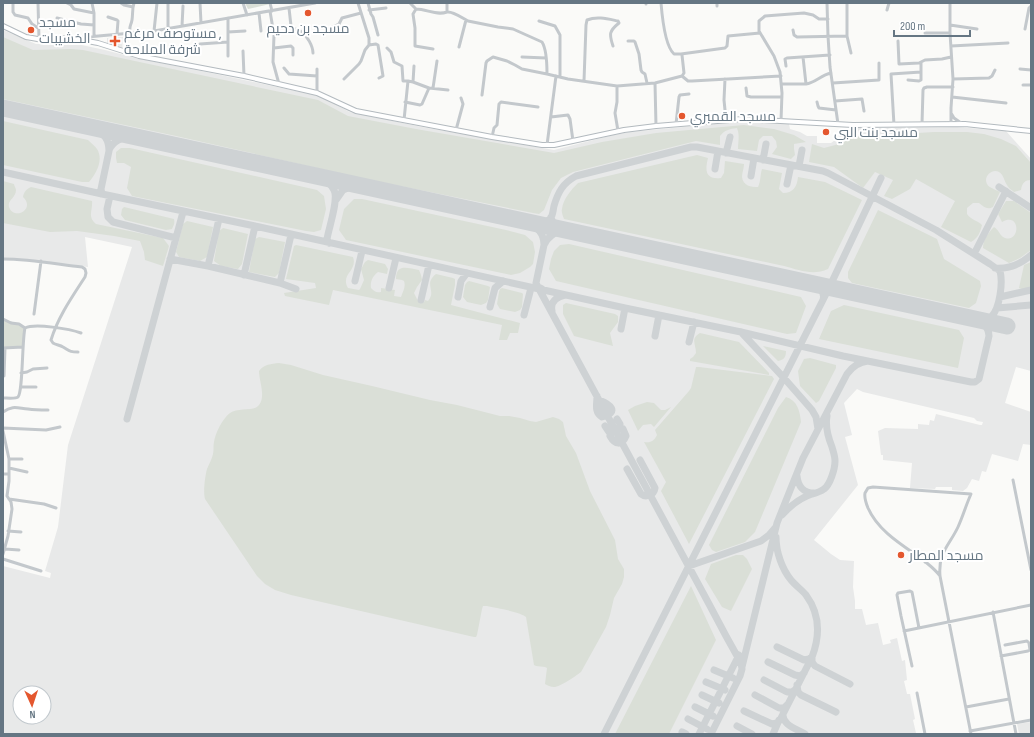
<svg xmlns="http://www.w3.org/2000/svg" width="1034" height="737" font-family="'Sofia Sans Condensed',Cairo,sans-serif">
<style>
.built{fill:#e8e9e9;fill-rule:evenodd}
.green{fill:#dadfd7}
.lines{fill:none;stroke-linecap:round;stroke-linejoin:round}
.taxiway{stroke:#ced2d4;stroke-width:7}
.runway{stroke:#ced2d4;stroke-width:17}
.secondary-casing{stroke:#b3babf;stroke-width:6}
.street{stroke:#c3c8cc;stroke-width:3}
.secondary{stroke:#fff;stroke-width:4}
.poi-dot{fill:#e4572e;stroke:#fff;stroke-width:1.5}
.labels{text-anchor:middle;dominant-baseline:central;stroke-width:4;stroke-linejoin:round;paint-order:stroke}
.poi-label{font-size:14px;fill:#657683;stroke:#fff;text-anchor:start}
</style>
<rect width="100%" height="100%" fill="#fafaf8"/>
<!-- built -->
<path class="built" d="M3 30 36 44H77L105 50 136 58 216 74 319 96 350 112 422 127 554 150 613 135 629 132 736 122 789 124 790 129 800 132 807 136H817V143H831L852 128 957 127 1006 131 1031 159V371L1016 367 1005 403 1031 412V445L1023 444 1018 461 992 454 986 472 982 471 979 481 972 479 967 488 963 491 952 490V487H936L935 489 910 488 912 463 883 460V455H881L878 431 885 428 918 429V424L929 425 930 420 934 421 936 414 980 425H982L983 422 977 421 974 418 863 392 857 389 844 403 852 435 845 437 858 485 814 540 831 554 840 560 854 561 853 587 855 601V609H862L866 625 878 623 883 645 891 643 890 640 897 638 902 661 905 660 907 680 904 681 907 694H910L915 719 913 720 916 733 913 734H6L3 732V566L50 578 51 573 45 571 58 527 68 445 132 247 85 237 88 267 21 259H3ZM20 693H44V717H20Z
M123 37 122 51 107 44V38Z
M1031 722V734H1019L1017 724Z"/>
<!-- green -->
<path class="green" d="M245 3H269L270 4 248 9Z
M3 37 33 50 71 49 83 50 318 100 348 116 416 129 554 153 602 142 656 133 744 125 774 129 794 135 806 142 794 144V149L795 155 791 159 772 154 777 147 776 141 772 136H763L759 140 757 151 738 149C738 141 740 136 737 128 729 129 725 130 720 136V145L696 141 573 172 561 178 552 190 544 210 539 214 533 213 366 179 176 136 3 99Z
M3 121 88 140C91 143 95 146 97 149 104 160 96 174 89 182H82L3 165Z
M934 132H967L984 134 1001 139 1016 146 1031 163V180C1025 180 1022 183 1021 190L1014 192C1012 190 1008 188 1007 185 1004 181 1004 175 999 172 992 168 983 177 987 184 989 188 997 190 1000 192L993 207C987 210 984 207 979 203H973L967 208V214C971 220 977 220 982 225 980 233 978 238 971 242L941 227 955 201 916 179 910 189 892 199 884 196 893 180 875 172 863 188 834 167 809 162 812 144 824 148 839 144 851 137Z
M121 148H130L317 190 324 196 326 209 321 230 314 232 306 231 132 196 127 188 131 167 124 163H117L116 158V152Z
M697 155 708 158C705 170 705 180 721 178L724 173 725 161 744 164C744 168 742 173 742 177 743 186 751 187 758 187 761 181 760 175 762 169L782 173 779 189 783 193C793 193 797 187 798 177L825 182 862 200 828 269C813 276 799 270 784 266L564 219C563 216 561 212 562 209 563 199 571 190 578 183Z
M3 181 14 184C14 186 16 188 16 190 16 198 7 200 9 207 14 221 36 209 23 197 24 191 27 189 31 187L92 201C93 211 87 216 96 224L163 238 169 246 163 266 145 260 144 252 140 241 114 236 77 231 50 232 3 223Z
M354 199H362L506 230 525 235 533 242 535 252 533 264 530 267 520 273 511 275 346 240 339 230 344 209Z
M1006 201H1014L1031 213V250L1020 258 1009 263 983 248C983 240 988 233 994 227 999 230 999 234 1003 237 1020 246 1022 211 1002 222L998 214Z
M124 207 174 219C175 223 174 225 172 229L166 230 125 220 121 215 122 209Z
M878 210 937 239 944 259 980 281 981 286 976 303 969 308 852 283 848 278V272Z
M187 221 213 227 207 257 200 261 179 257 176 252 183 224Z
M223 228 248 234 242 264 238 269 221 266 214 261 219 231Z
M259 237 285 242 279 273 275 277 249 272 255 239Z
M569 244 801 297 806 306 796 333 787 334 556 281 549 269 551 259 554 251 560 245Z
M296 245 353 257C358 271 340 274 348 288L359 290 360 289 364 280 361 269 365 262 368 260 385 264 388 269 387 274 378 272C373 276 370 281 371 288 374 291 376 293 381 292V288L395 290 394 296 401 297C403 291 406 287 404 281L402 280 396 279C396 263 408 268 419 270L421 275 422 280 417 287 414 293 418 301 424 302 425 300 428 301C437 291 423 284 436 274L453 278 455 279V285L451 305 520 323 518 333H510L507 340H499L502 325 333 290 329 305 285 296 284 293 316 288 315 283 286 279 294 246Z
M1031 262V288L1025 290 1019 288 1024 265Z
M469 281 488 286 490 287 488 300 486 303 481 305 467 302 463 297 465 285 467 282Z
M502 288 522 293 523 294 522 307 520 310 515 312 500 309 497 304 499 292 500 289Z
M566 303 615 314 618 316V322L610 333 613 346 574 336 563 314V305Z
M844 305 959 330 964 338 958 368 819 339 831 311Z
M3 319 19 324 25 328 23 347 3 348Z
M700 333 739 342 769 373V375L690 361V359L693 357 696 353C696 344 690 339 700 333Z
M763 346 786 351C786 357 784 360 778 361Z
M810 358 836 365V368L819 401 816 403 800 386 798 371 804 359Z
M279 363 291 365 323 375 372 386 430 400 457 405 500 416H509L520 418 530 421 536 422 553 417 559 419 563 422 566 436 576 453 590 491 615 540 618 559 624 569V577L622 584 614 598 610 615 606 627 581 672C576 676 560 687 554 687 551 687 547 685 545 684L547 668 545 667 536 666 534 665 526 617C521 612 496 608 487 606H483L482 609 477 635 476 637H474L291 595 275 590 265 584 257 576 205 499C203 492 205 476 207 469 209 464 212 459 213 454 214 450 213 446 214 442 215 433 223 418 230 413 238 407 254 412 259 405 266 396 259 381 259 371 264 364 271 364 279 363Z
M696 367H699L772 376 774 379 689 544 661 491 666 482 644 442C651 443 654 441 657 435L655 430 689 391 691 388Z
M786 397C797 400 800 411 801 422L755 532 745 542 716 552 712 550 709 545 778 408Z
M647 402 654 403 661 410H665L671 407 654 427 651 424 643 425 638 431 628 410 635 406Z
M736 555H743L747 559 752 569 731 611 722 607 705 579 711 564Z
M691 586 716 640 669 734H615Z"/>
<g class="lines">
<!-- taxiway -->
<path class="taxiway" d="M94 128C104 134 109 139 109 151L101 189 102 194
M109 150C113 141 121 138 131 136
M726 153 730 137
M763 160 766 144
M799 166 802 150
M715 169 718 151
M3 172 102 194 255 226 625 308 741 332 843 356 971 382H975L979 379 989 336C989 329 985 324 979 320
M751 176 754 158
M320 177C326 180 331 183 334 190 339 199 329 227 327 239L329 243
M787 184 791 165
M999 187 1031 208
M110 196 107 209 108 217 113 222 176 238
M336 200 343 190 355 185
M551 217 553 223 559 229
M527 222C537 227 544 233 544 245 548 236 554 233 564 230
M539 225C543 224 547 222 550 219 553 216 553 210 554 206 558 192 563 183 576 176L691 147H697L823 171 828 173 936 230 990 264 1000 271C1003 282 1000 309 991 317 988 320 983 320 979 320
M974 254 1006 191
M170 259 208 266 280 283 296 289
M208 266 219 219
M995 268C1009 269 1020 265 1031 255
M244 275 255 226
M355 281 362 251
M280 283 291 235
M815 285C821 288 825 293 823 300
M389 288 396 258
M539 289 709 604 726 636 741 663 742 669 740 676 711 734
M542 289 538 287 536 283 544 245
M458 297 461 281 467 273
M1000 297 1031 290
M421 300 429 265
M490 307 495 288 503 281
M997 308 1031 305
M552 311C550 302 556 297 565 295
M524 315 531 288
M621 329 625 308
M741 332 784 378 812 410 816 417 818 429
M655 336 659 315
M689 342 694 322
M597 396C597 404 594 412 602 417 620 412 610 404 599 400
M127 419 183 212
M605 426 609 432C614 433 618 431 620 427V424L617 419
M610 436C615 445 622 446 626 436L623 429
M627 469 641 494C646 498 654 495 655 488L640 460
M797 476C798 486 803 493 814 493
M782 515C790 506 800 498 812 494 816 493 820 492 824 489 830 485 835 469 835 461 835 456 833 451 832 447 828 437 825 427 827 416
M689 566 761 541 769 535 775 528
M777 647 804 660 809 659 812 657V662L815 666 850 684
M768 662 795 675 800 676 804 673
M742 667 777 523 803 458 847 374C852 367 859 362 868 361
M714 670 733 678
M764 680 787 692H792L796 689
M706 682 725 690
M797 685 798 692 801 695 836 712
M702 695 719 703
M755 695 779 708H784L787 705
M695 707 713 716
M744 711 772 724 777 723 780 720
M783 714C782 725 797 729 805 734
M688 719 707 729
M737 726 752 734
M682 732 686 734
M604 734 829 288 881 178
M699 734 739 655
M773 734 779 720H780L812 657C820 636 820 614 806 595 802 590 796 586 791 580 782 569 776 552 776 537"/>
<!-- runway -->
<path class="runway" d="M3 108 1007 326"/>
<!-- secondary casing -->
<g class="secondary-casing">
<path id="secondary" d="M3 26 26 37 32 38 43 40 71 38 98 43 139 56 244 76 317 93 356 111 492 137 542 145H554L624 130 656 126 742 119 853 125 965 124 1031 131"/>
</g>
<!-- street -->
<path class="street" d="M13 3V12L15 15 28 18 32 24 38 28
M38 3 39 39
M67 3 71 5 74 9 94 13
M92 3 94 13V36
M121 3 124 5 133 7
M200 3 201 23
M243 3 247 15
M270 3 272 11
M368 3 371 14 373 17 378 35
M410 3 416 9C427 9 436 16 447 12
M447 3V12C453 11 462 18 468 21L498 27 513 29 542 42C547 50 547 64 547 74L568 79 617 86 655 83 682 76 684 73 682 55 681 54H674C665 46 662 15 661 3
M717 3V6
M827 3 828 36 830 67 838 124
M950 3V33L953 79 951 108V124
M646 4V3
M289 8 291 26 292 28C295 29 299 29 302 32 307 36 313 46 313 53
M416 9 413 14 415 28V46L433 49
M369 10 386 8
M887 10 889 3
M270 11 274 35 273 62 279 84
M259 13 261 31
M108 17 117 20 118 21 117 34
M57 18 81 24 94 25
M228 18V56
M539 21 555 26 560 35V77
M950 25 977 29
M182 26 183 6
M168 28V4
M328 29 339 24 342 18 361 13
M1025 29 1029 8 1031 6
M793 30 794 35 797 37 847 36V3
M154 31 157 3
M228 32 245 31
M130 33C129 25 131 26 132 20 133 14 132 9 134 3
M925 33H950
M847 36 851 53
M76 38 154 31 315 3
M628 41H634L635 42 639 54 641 70 642 72 645 74 647 83
M898 41 899 64 919 63 925 60 942 59 951 57
M200 44 228 42
M369 45 376 44 378 45 383 76 379 78
M951 46 1008 43
M459 47 466 20
M274 48 291 46 293 48V55
M387 48 391 52 394 62 402 66 403 81H408
M243 51 244 76
M681 54 725 48 727 46 728 36 760 33
M522 57 546 58
M786 66 785 59 787 58 830 55
M284 68 289 74 317 76
M317 69V93
M1020 69 1031 70
M682 76 688 81H692L781 76
M344 79 359 64 361 61 365 50 369 45V38L358 3
M725 79 724 100 726 120
M953 79 989 78 992 76 995 70
M908 80 919 81 921 80V62
M584 81 586 25 587 20C597 16 608 19 618 21L619 23C609 31 609 34 613 46
M413 82 429 88
M655 83 656 126
M833 83 879 80V63
M781 84H806L803 57
M806 84C815 83 821 75 831 73
M1023 85H1031
M617 86V102L615 113 618 131
M433 88 437 61
M746 88 747 96 751 97H782
M482 95 486 63 487 61 493 57 507 61 515 65 522 69 547 74
M952 97 1006 103
M835 101 862 99 864 111
M405 102 420 105 422 104 429 88 448 90
M817 102 818 106 819 108 836 110
M951 113 954 118 961 123
M551 117 568 115 570 119 573 141
M404 120 408 81 413 82 414 66
M781 121 782 93 780 72 774 56 759 31V21L765 16 804 13 813 15 819 19H828
M676 124 679 97 680 95 689 94
M922 124 923 90 924 88 927 87H953
M894 125 891 74 921 72
M456 130 463 104 461 98
M492 137 494 128 497 125 499 104 501 102 538 107
M547 145 556 76
M3 259C30 259 56 264 82 267L85 269 86 273 85 277C72 297 58 317 51 340L53 343C56 345 60 345 63 347 70 351 69 352 78 352
M34 314 41 261
M3 319 11 323 19 324 25 328
M25 328C35 323 70 329 81 333
M3 348 23 347
M21 373 27 372 33 369 47 368
M4 376 5 348
M21 387H36
M3 398C7 398 16 399 18 397 23 392 22 339 25 328
M3 412C13 405 17 408 28 409 35 410 41 410 48 410
M3 428 46 430 60 427
M3 431 9 459V481L7 496 11 502 12 509 8 536 3 554
M9 459H22
M9 468 27 472
M3 474H9
M1013 480 1031 570
M9 499 44 504 56 508
M8 531 21 532
M5 549 19 550
M3 559 41 571
M925 562 936 556 943 550
M940 576C935 569 929 565 922 559 902 545 878 531 868 508 866 503 864 498 865 493L868 488 873 487 971 494C966 505 963 516 958 527 949 546 938 552 940 576L971 734
M993 612 1016 734
M904 631 1031 605
M1001 656 1028 651 1030 650 1029 643 1027 641 1005 645
M912 666 901 616 897 595 898 593 910 591 912 592 919 628
M917 693 925 734
M966 707 1009 699
M970 731 1031 720"/>
<!-- secondary -->
<use href="#secondary" class="secondary"/>
</g>
<!-- markers -->
<g class="poi-dot">
<circle cx="308" cy="13" r="4"/>
<circle cx="31" cy="30" r="4"/>
<path d="M113 35h4v4h4v4h-4v4h-4v-4h-4v-4h4z"/>
<circle cx="682" cy="116" r="4"/>
<circle cx="826" cy="132" r="4"/>
<circle cx="901" cy="555" r="4"/>
</g>
<g class="labels">
<!-- poi labels -->
<g class="poi-label">
<text x="39" y="22">مسجد<tspan x="39" dy="16">الخشيبات</tspan></text>
<text x="308" y="28" text-anchor="middle">مسجد بن دحيم</text>
<text x="124" y="33">مستوصف مرغم ,<tspan x="124" dy="16">شرفة الملاحة</tspan></text>
<text x="690" y="116">مسجد القمبري</text>
<text x="834" y="132">مسجد بنت البي</text>
<text x="909" y="555">مسجد المطار</text>
</g>
</g>
<!-- border -->
<rect width="1034" height="737" fill="none" stroke="#657683" stroke-width="8"/>
<!-- north arrow -->
<g transform="translate(32 705) rotate(177)"><circle r="19" fill="#ffffff" stroke="#c1c8cd"/>
<path d="M0-3L7 15L0 10L-7 15Z" fill="#e4572e"/>
<text y="-6" font-size="11" font-weight="bold" text-anchor="middle" fill="#657683">N</text>
</g>
<!-- scale -->
<path d="M894 30v6h76v-6" fill="none" stroke="#657683" stroke-width="2"/>
<text x="900" y="30" font-size="12" fill="#657683" stroke="#ffffff" stroke-width="3" paint-order="stroke">200 m</text>
</svg>
